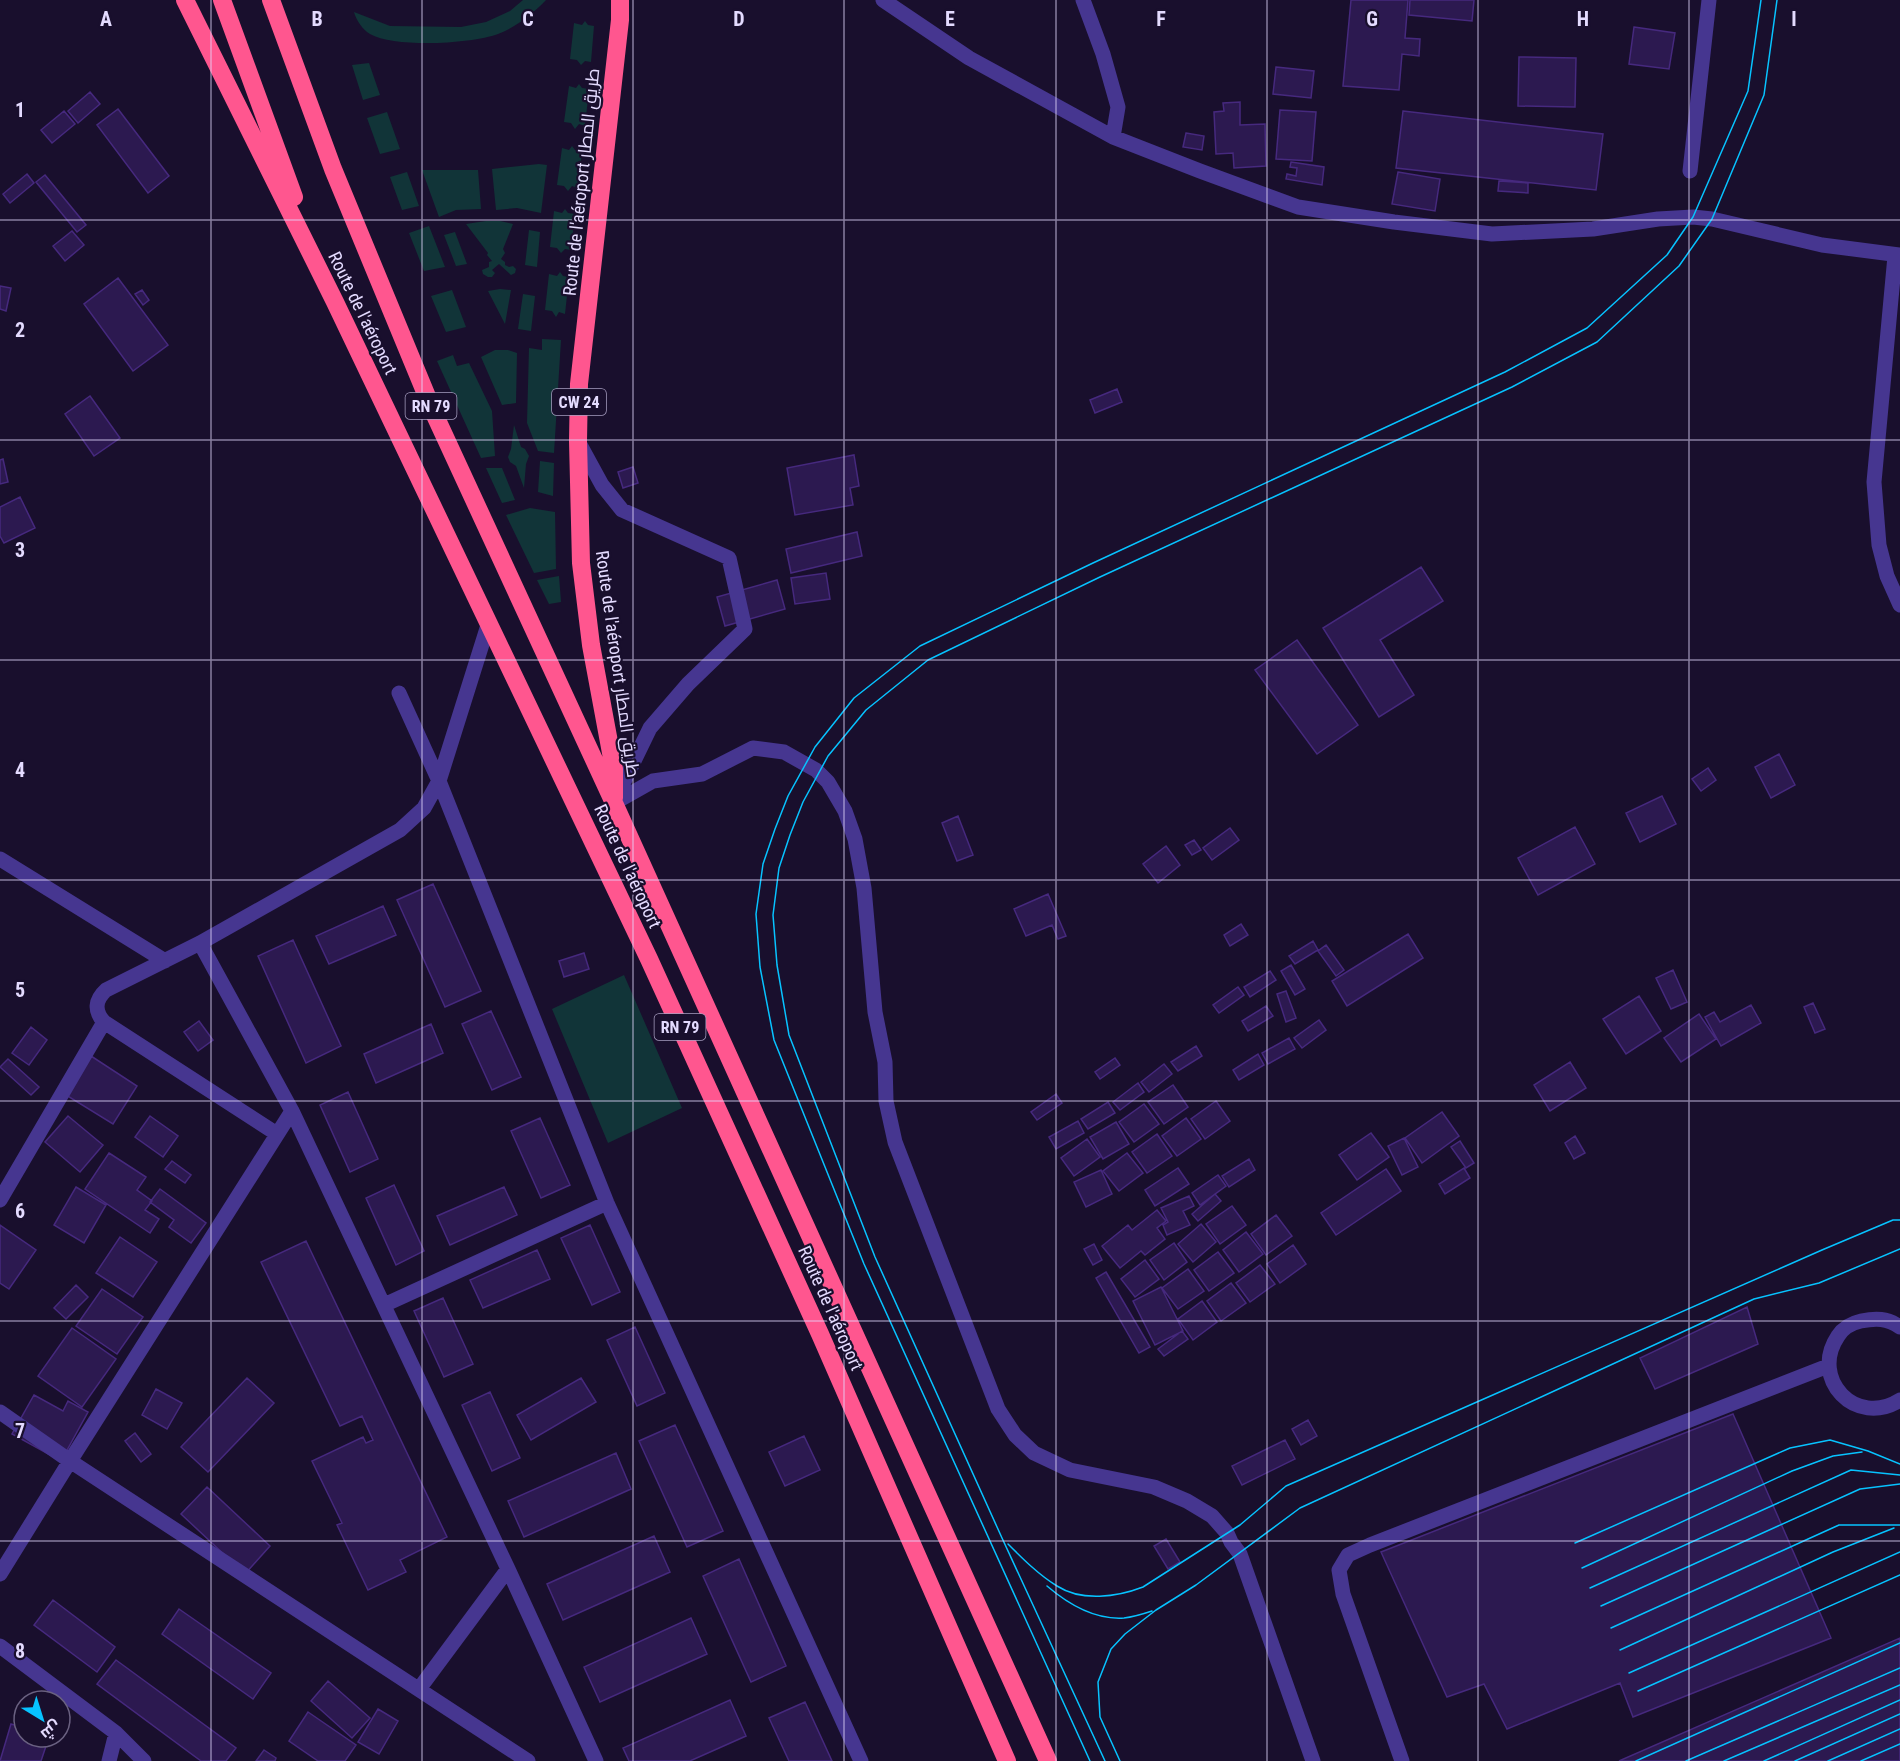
<svg xmlns="http://www.w3.org/2000/svg" width="1900" height="1761" font-family="'Roboto Condensed',Cairo,sans-serif">
<style>
.green{fill:#113438}
.building{fill:#2c1950;stroke:#46297e;stroke-width:1.5}
.lines{fill:none;stroke-linecap:round;stroke-linejoin:round}
.minor{stroke:#463690;stroke-width:15}
.highway{stroke:#ff568f;stroke-width:18}
.tram{stroke:#07c3ff;stroke-width:1.5}
.grid{fill:none;stroke:#e4dbff;stroke-width:1.5;stroke-opacity:0.55}
.labels{text-anchor:middle;dominant-baseline:central;stroke-width:4.5;stroke-linejoin:round;paint-order:stroke}
.shield{fill:#190f2d;stroke:#a79ec0;stroke-width:1.5}
.shield-label{font-size:16px;font-weight:bold;fill:#e4dbff}
.street-label{font-size:18px;fill:#e4dbff;stroke:#190f2d}
.grid-label{font-size:20px;text-anchor:middle;font-weight:bold;fill:#e4dbff;stroke:#190f2d;stroke-width:4.5;stroke-linejoin:round;paint-order:stroke}
</style>
<rect width="100%" height="100%" fill="#190f2d"/>
<!-- green -->
<path class="green" d="M523 0H546C533 14 516 27 498 34 471 44 395 48 370 34 363 30 356 20 354 12L390 26 461 27 486 22 510 11Z
M585 21 588 25 594 26 591 62 585 61 581 65 577 60 570 59 574 23 582 25Z
M369 63 380 95 363 100 352 65Z
M579 84 582 88 589 89 585 126 579 124 575 129 571 123 564 122 569 86 576 88Z
M387 112 400 149 380 154 367 118Z
M572 146 575 150 582 152 578 188 572 186 568 191 564 186 557 185 562 148 569 150Z
M539 164 547 165 541 213 517 208 496 210 492 169Z
M422 170H478L481 209 456 210 439 217Z
M407 172 419 206 402 210 390 177Z
M565 209 568 213 575 214 571 250 565 249 561 253 557 248 550 247 554 211 562 213Z
M486 221H500L513 224 503 249 505 253 501 259 505 262V265L509 267 513 266 516 269 515 273 511 275 499 264 492 270 495 273 492 277H488L483 274 482 270 489 267V262L492 261 487 255 488 253 466 224Z
M429 226 445 267 424 271 409 233Z
M529 230 540 232 537 267 525 265Z
M455 232 467 264 456 266 444 235Z
M560 272 563 276 569 277 565 314 559 312 556 317 552 311 545 310 549 274 557 276Z
M500 289 511 290 505 324 488 291Z
M452 290 466 327 446 332 431 296Z
M523 294 535 296 531 331 518 329Z
M542 339 561 340 554 453 538 451 527 423 529 348 542 350Z
M495 350H508L517 353 516 403 502 405 481 357Z
M453 355 457 366 469 363 492 411 495 456 481 458 437 361Z
M514 425 521 447 525 449 529 456 526 464 524 488 516 466 510 462 508 457 511 449Z
M540 461 554 463 553 496 538 492Z
M486 468H502L515 500 502 503Z
M530 508 555 512 556 569 534 573 506 515Z
M559 576 561 602 549 604 537 580Z
M624 975 682 1108 608 1143 552 1009Z"/>
<!-- building -->
<path class="building" d="M1351 0H1408L1405 38 1420 39 1419 56 1402 54 1399 90 1343 86Z
M1410 0H1474L1472 21 1409 15Z
M1634 27 1675 33 1669 69 1629 64Z
M1519 57 1576 58 1575 107 1518 106Z
M1276 67 1314 71 1311 98 1273 94Z
M90 92 100 104 78 123 68 111Z
M1240 102V125L1265 124 1266 166 1234 168 1233 153 1216 154 1214 112 1224 111 1223 103Z
M118 109 169 176 148 193 97 125Z
M1280 110 1316 112 1312 161 1276 159Z
M64 111 75 124 52 143 41 130Z
M1403 111 1603 134 1596 190 1396 168Z
M1186 133 1204 136 1202 150 1183 147Z
M1291 162 1324 167 1322 185 1286 179 1287 174 1296 176 1297 168 1290 167Z
M1398 172 1440 179 1435 211 1392 204Z
M27 174 34 183 10 203 3 194Z
M45 175 86 225 77 232 36 182Z
M1499 181 1528 183V193L1498 191Z
M72 231 84 245 65 261 53 246Z
M118 278 168 345 133 371 84 304Z
M0 286 11 288 6 311 0 309Z
M142 290 149 300 143 305 135 294Z
M1117 389 1122 402 1095 413 1090 400Z
M90 396 120 438 94 456 65 414Z
M854 455 859 486 850 488 853 505 795 515 787 468Z
M3 459 8 482 0 484V460Z
M633 467 638 483 623 488 618 472Z
M20 497 35 528 4 543 0 536V507Z
M857 532 862 556 791 573 786 549Z
M1421 567 1443 601 1380 640 1414 695 1379 717 1323 628Z
M826 573 830 599 795 604 791 578Z
M777 580 785 609 725 626 717 597Z
M1297 640 1358 725 1317 754 1255 670Z
M1779 754 1795 785 1771 798 1755 767Z
M1708 768 1716 780 1701 791 1692 779Z
M1662 796 1676 824 1640 842 1626 813Z
M958 816 973 855 957 861 942 823Z
M1575 827 1595 864 1538 895 1518 858Z
M1230 828 1239 840 1212 860 1203 848Z
M1194 840 1201 850 1192 855 1185 845Z
M1166 846 1180 865 1158 883 1143 864Z
M433 884 481 991 445 1007 397 900Z
M1048 894 1066 936 1058 939 1052 925 1026 936 1014 909Z
M383 906 396 935 329 964 316 936Z
M1241 924 1248 935 1230 946 1224 935Z
M1408 934 1423 958 1347 1006 1332 981Z
M293 940 341 1046 306 1063 258 956Z
M1313 941 1318 950 1295 964 1289 956Z
M1326 945 1344 970 1336 976 1318 951Z
M584 953 589 969 564 977 559 961Z
M1291 965 1305 989 1295 995 1281 971Z
M1673 970 1687 1002 1671 1009 1656 978Z
M1270 971 1276 980 1250 997 1244 987Z
M1238 987 1244 995 1219 1013 1213 1005Z
M1286 991 1296 1018 1286 1022 1277 994Z
M1639 996 1661 1031 1626 1054 1603 1019Z
M1813 1003 1825 1029 1815 1033 1804 1007Z
M1751 1005 1761 1023 1721 1046 1705 1017 1714 1012 1720 1022Z
M1266 1006 1273 1016 1248 1031 1242 1021Z
M491 1011 521 1077 492 1090 462 1024Z
M1699 1014 1716 1039 1681 1062 1664 1038Z
M1319 1020 1326 1030 1302 1048 1294 1038Z
M199 1021 213 1040 198 1051 184 1032Z
M431 1024 443 1053 376 1083 364 1054Z
M31 1027 47 1040 29 1065 12 1053Z
M1289 1038 1295 1049 1268 1064 1262 1053Z
M1196 1046 1202 1056 1178 1071 1171 1062Z
M1258 1054 1264 1065 1239 1080 1233 1070Z
M91 1056 137 1086 113 1124 66 1095Z
M1115 1058 1120 1065 1100 1079 1095 1072Z
M8 1059 39 1087 31 1095 0 1067Z
M1570 1062 1586 1088 1550 1111 1534 1085Z
M1164 1064 1172 1074 1149 1092 1141 1082Z
M1138 1083 1144 1092 1120 1110 1113 1102Z
M1173 1085 1188 1107 1164 1124 1148 1102Z
M348 1092 378 1159 350 1172 320 1105Z
M1056 1094 1062 1103 1037 1120 1031 1112Z
M1216 1101 1230 1121 1205 1139 1191 1119Z
M1108 1102 1115 1113 1088 1129 1081 1119Z
M1144 1104 1159 1124 1134 1142 1119 1122Z
M1442 1112 1459 1136 1422 1163 1405 1138Z
M68 1116 103 1145 80 1172 45 1142Z
M150 1116 178 1136 163 1157 135 1137Z
M540 1118 570 1185 541 1198 511 1131Z
M1186 1118 1201 1139 1177 1156 1162 1136Z
M1078 1121 1084 1133 1056 1149 1049 1137Z
M1116 1122 1129 1144 1103 1159 1090 1137Z
M1371 1133 1389 1157 1357 1180 1339 1155Z
M1157 1134 1172 1156 1147 1173 1132 1152Z
M1575 1136 1585 1153 1574 1159 1565 1143Z
M1404 1138 1418 1167 1402 1175 1388 1146Z
M1087 1139 1100 1157 1074 1176 1061 1158Z
M1460 1141 1474 1163 1466 1168 1451 1147Z
M109 1153 146 1177 137 1190 152 1201 145 1210 159 1219 150 1233 85 1189Z
M1127 1153 1143 1173 1119 1191 1103 1171Z
M1249 1159 1255 1170 1229 1187 1222 1176Z
M172 1161 191 1175 185 1183 165 1169Z
M1178 1168 1189 1184 1155 1206 1145 1190Z
M1464 1168 1470 1178 1445 1194 1439 1184Z
M1386 1169 1401 1191 1336 1235 1321 1213Z
M1101 1170 1112 1194 1086 1207 1074 1182Z
M1218 1175 1226 1186 1200 1205 1192 1193Z
M394 1185 424 1251 396 1265 366 1198Z
M76 1187 106 1205 84 1243 54 1225Z
M504 1187 517 1215 450 1245 437 1216Z
M160 1189 206 1223 191 1243 169 1227 174 1220 150 1202Z
M1215 1194 1221 1201 1198 1221 1192 1214Z
M1189 1196 1194 1206 1183 1211 1190 1225 1167 1235 1163 1225 1168 1222 1161 1208Z
M1232 1206 1246 1225 1220 1244 1206 1224Z
M1157 1210 1166 1221 1157 1228 1165 1239 1145 1255 1141 1251 1120 1268 1102 1246 1128 1225 1132 1230Z
M1276 1215 1292 1236 1266 1255 1251 1234Z
M1201 1224 1216 1242 1193 1262 1178 1244Z
M0 1225 36 1250 9 1289 0 1283Z
M590 1225 620 1292 592 1305 561 1238Z
M1246 1232 1263 1254 1239 1272 1223 1250Z
M120 1237 157 1262 133 1297 96 1273Z
M306 1241 447 1537 400 1560 406 1572 368 1590 337 1525 342 1523 312 1461 363 1437 366 1443 373 1440 362 1416 340 1426 261 1262Z
M1174 1243 1187 1262 1164 1280 1150 1260Z
M1094 1244 1102 1260 1093 1265 1084 1249Z
M1293 1245 1306 1264 1280 1283 1267 1264Z
M537 1250 550 1279 483 1308 470 1280Z
M1218 1252 1234 1273 1209 1291 1194 1270Z
M1145 1260 1159 1279 1135 1297 1121 1279Z
M1260 1265 1275 1284 1250 1302 1236 1283Z
M1188 1269 1204 1291 1178 1309 1162 1288Z
M1106 1272 1150 1347 1139 1353 1096 1278Z
M1231 1283 1246 1303 1221 1321 1207 1301Z
M76 1285 88 1297 66 1319 54 1308Z
M1161 1287 1183 1331 1155 1345 1133 1301Z
M102 1289 143 1317 117 1354 76 1326Z
M443 1298 473 1364 444 1377 414 1311Z
M1202 1301 1217 1322 1193 1340 1178 1319Z
M1747 1307 1758 1344 1655 1389 1640 1358Z
M635 1327 665 1393 637 1406 607 1340Z
M72 1328 116 1359 82 1407 38 1376Z
M1182 1331 1188 1339 1164 1356 1158 1349Z
M247 1378 274 1403 208 1472 181 1447Z
M581 1378 596 1402 531 1440 517 1415Z
M156 1389 182 1403 167 1429 142 1415Z
M490 1392 520 1458 492 1471 462 1405Z
M34 1395 63 1411 68 1401 88 1412 61 1461 12 1434Z
M1733 1414 1831 1638 1633 1717 1620 1683 1507 1729 1484 1684 1447 1697 1381 1552Z
M1308 1420 1317 1436 1301 1445 1292 1429Z
M675 1425 723 1531 687 1547 639 1441Z
M135 1433 151 1454 141 1462 125 1441Z
M804 1436 820 1470 785 1486 769 1452Z
M1285 1440 1295 1459 1242 1485 1232 1466Z
M616 1453 631 1489 524 1537 508 1501Z
M207 1487 270 1546 245 1574 181 1514Z
M654 1536 670 1572 563 1620 547 1584Z
M1166 1539 1180 1562 1168 1569 1154 1546Z
M739 1559 786 1666 751 1682 703 1576Z
M53 1600 115 1647 97 1672 34 1625Z
M179 1609 271 1673 253 1699 162 1634Z
M691 1618 707 1654 600 1702 584 1667Z
M1900 1638V1761H1619Z
M116 1660 236 1748 226 1761H201L97 1684Z
M328 1681 370 1718 352 1738 311 1701Z
M730 1700 746 1736 690 1761H629L623 1748Z
M805 1702 832 1761H789L769 1718Z
M378 1709 398 1721 379 1754 358 1742Z
M308 1712 356 1745 345 1761H318L289 1741Z
M11 1724 24 1728V1737H49L41 1761H0Z
M264 1750 276 1758 275 1761H256Z"/>
<g class="lines">
<!-- minor -->
<path class="minor" d="M883 0 969 58 1113 137 1200 171 1298 207 1394 222 1492 234 1593 229 1658 219 1693 217 1712 219 1822 245 1900 255
M1083 0 1103 54 1118 107 1113 137
M1690 171 1709 0
M1895 256 1874 482 1879 545 1887 576 1900 605
M578 441 602 485 622 510 729 558 745 629 688 684 650 728 615 800
M399 693 439 781 607 1203 861 1761
M614 803 653 781 702 774 753 748 784 752 816 770 828 782 845 811 855 839 864 888 875 1012 885 1062 886 1101 895 1142 998 1409 1015 1435 1034 1453 1070 1470 1154 1487 1187 1501 1212 1516 1227 1533 1231 1542 1240 1554 1313 1761
M0 859 165 961
M200 943 292 1111 508 1569 596 1761
M277 1134 104 1022C94 1011 95 1000 106 990L200 943 400 830 424 808 439 781 489 622
M0 1200 104 1022
M384 1305 607 1203
M1900 1327C1887 1318 1876 1318 1861 1321 1852 1323 1843 1328 1838 1336 1809 1379 1856 1428 1900 1400
M0 1412 70 1461 528 1761
M0 1574 70 1461 292 1111
M0 1646 116 1733 144 1761
M419 1689 508 1569
M109 1761 116 1733
M1402 1761 1343 1594 1339 1570 1348 1555 1370 1545 1828 1366"/>
<!-- highway -->
<path class="highway" d="M185 0 335 302 649 959 820 1334 1007 1761
M222 0 294 197
M271 0 333 169 433 411 614 803 1048 1761
M614 798V769L591 645 581 563 578 441 579 384 620 20V0"/>
<!-- tram -->
<path class="tram" d="M1575 1543 1790 1448 1830 1440 1868 1451 1900 1464
M1008 1544C1023 1559 1039 1575 1057 1586 1082 1602 1117 1597 1143 1587L1240 1525 1286 1486 1822 1250 1893 1220H1900
M1582 1568 1792 1471 1833 1456 1862 1452
M1047 1586C1068 1604 1095 1620 1124 1618 1133 1617 1143 1614 1152 1611
M1590 1588 1851 1470 1900 1475
M1601 1606 1860 1489 1900 1484
M1611 1628 1839 1525H1900
M1620 1650 1833 1552 1894 1528
M1629 1673 1900 1552
M1638 1691 1900 1575
M1090 1761 864 1264 774 1040 760 967 756 914 763 864 775 829 788 796 815 747 854 698 920 646 1093 563 1505 372 1587 328 1667 255 1693 217 1748 91 1761 0
M1105 1761 1002 1538 875 1257 789 1035 777 965 773 915 779 868 790 835 803 802 828 756 866 710 928 660 1100 577 1512 387 1597 342 1679 266 1712 219 1764 95 1777 0
M1120 1761 1100 1717 1098 1682 1111 1649 1125 1634 1156 1610 1196 1585 1300 1508 1754 1299 1819 1283 1900 1249
M1636 1761 1900 1643
M1686 1761 1900 1668
M1724 1761 1900 1685
M1764 1761 1900 1700
M1795 1761 1900 1714
M1828 1761 1900 1729
M1861 1761 1900 1744"/>
</g>
<!-- grid -->
<path class="grid" d="M211 0V1761M422 0V1761M633 0V1761M844 0V1761M1056 0V1761M1267 0V1761M1478 0V1761M1689 0V1761M0 220H1900M0 440H1900M0 660H1900M0 880H1900M0 1101H1900M0 1321H1900M0 1541H1900"/>
<g class="labels">
<!-- shield labels -->
<g class="shield">
<rect x="552" y="389" width="54" height="26" rx="4.5"/>
<rect x="405.5" y="393" width="51" height="26" rx="4.5"/>
<rect x="654.5" y="1014" width="51" height="26" rx="4.5"/>
</g>
<g class="shield-label">
<text x="579" y="402">CW 24</text>
<text x="431" y="406">RN 79</text>
<text x="680" y="1027">RN 79</text>
</g>
<!-- street labels -->
<g class="street-label">
<text transform="translate(581 182) rotate(-84)">Route de l'aéroport طريق المطار</text>
<text transform="translate(363 313) rotate(64)">Route de l'aéroport</text>
<text transform="translate(618 664) rotate(82)">Route de l'aéroport طريق المطار</text>
<text transform="translate(628 866) rotate(65)">Route de l'aéroport</text>
<text transform="translate(831 1308) rotate(66)">Route de l'aéroport</text>
</g>
</g>
<g class="grid-label">
<text x="106" y="26">A</text>
<text x="317" y="26">B</text>
<text x="528" y="26">C</text>
<text x="739" y="26">D</text>
<text x="950" y="26">E</text>
<text x="1161" y="26">F</text>
<text x="1372" y="26">G</text>
<text x="1583" y="26">H</text>
<text x="1794" y="26">I</text>
<text x="20" y="117">1</text>
<text x="20" y="337">2</text>
<text x="20" y="557">3</text>
<text x="20" y="777">4</text>
<text x="20" y="997">5</text>
<text x="20" y="1218">6</text>
<text x="20" y="1438">7</text>
<text x="20" y="1658">8</text>
</g>
<!-- north arrow -->
<g transform="translate(42 1719) rotate(142)"><circle r="28" fill="#190f2d" stroke="#6a6181" stroke-width="1.5"/>
<path d="M0-4.5L10 22L0 15L-10 22Z" fill="#07c3ff"/>
<text y="-9" font-size="16" font-weight="bold" text-anchor="middle" fill="#e4dbff">ش</text>
</g>
</svg>
